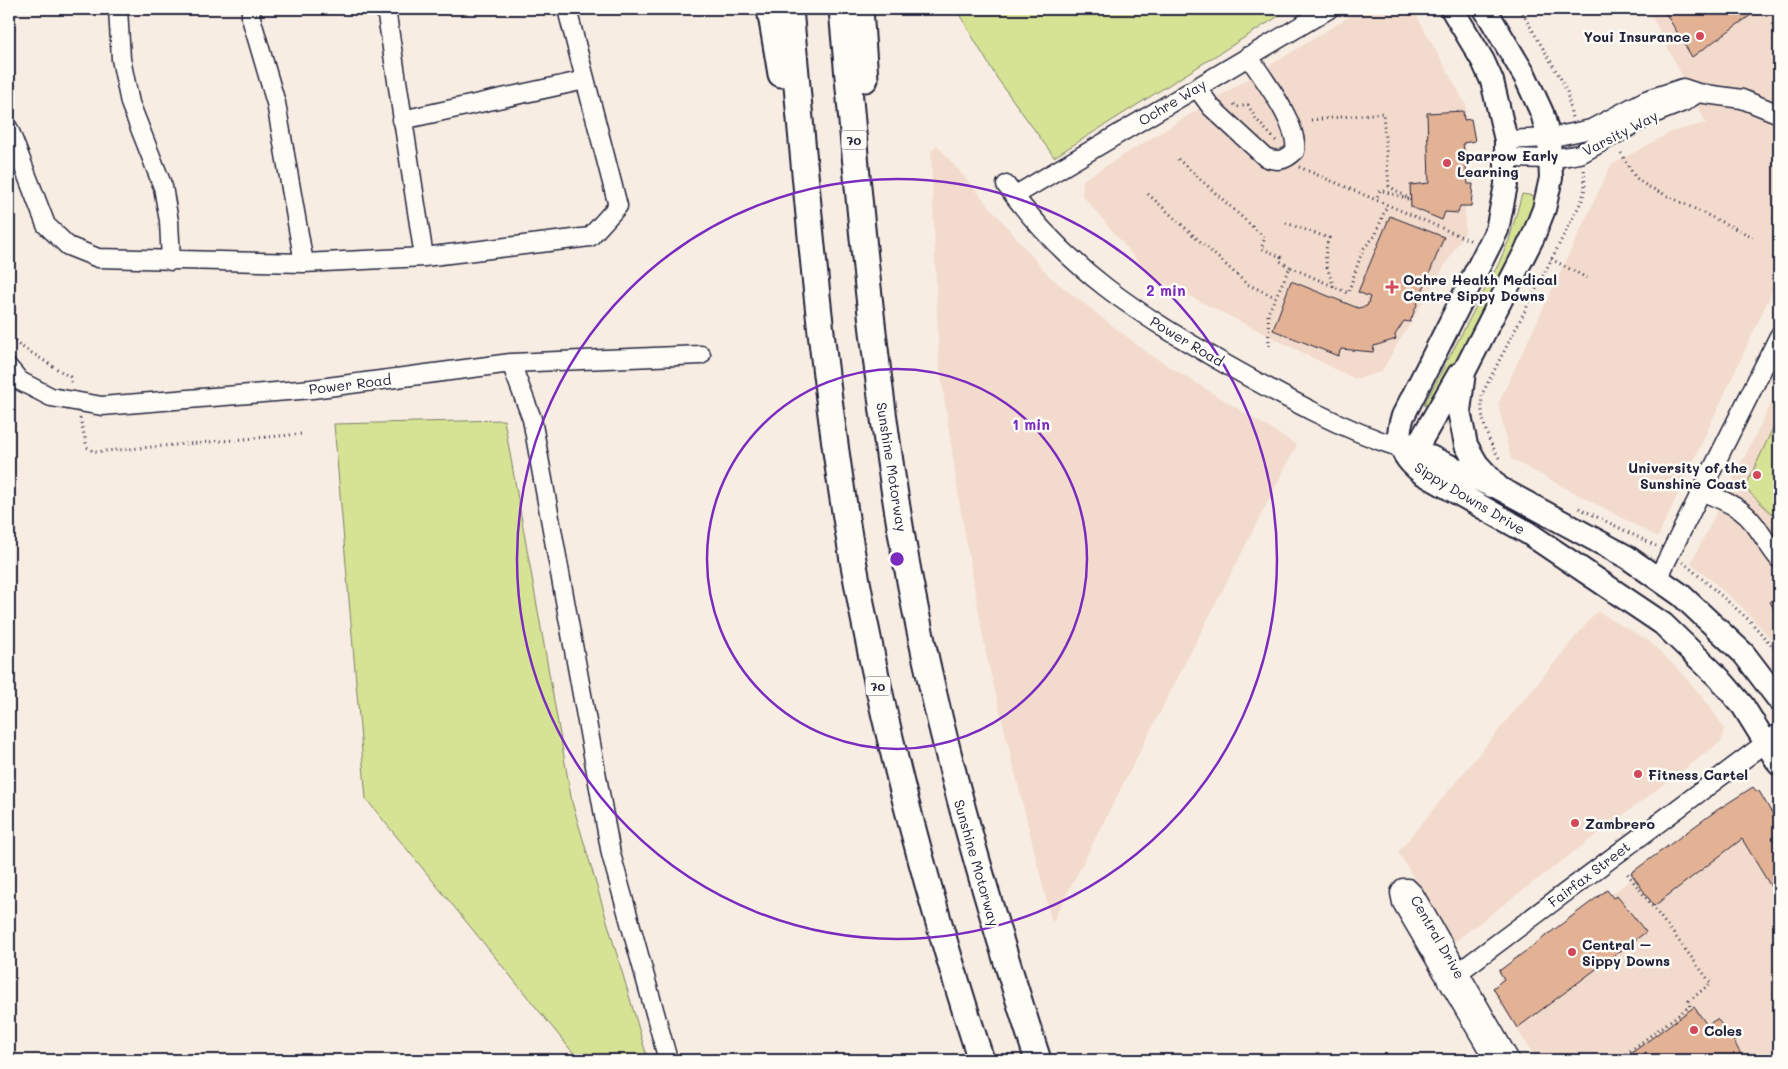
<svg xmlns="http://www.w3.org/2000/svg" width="1788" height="1069" font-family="Mali,sans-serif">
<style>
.built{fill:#f2dbcc}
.green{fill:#d6e294;stroke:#7c8268}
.building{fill:#e3b295;stroke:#22223b}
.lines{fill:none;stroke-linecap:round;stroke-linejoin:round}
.minor-casing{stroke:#22223b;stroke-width:21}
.major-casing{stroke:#22223b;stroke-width:26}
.highway-casing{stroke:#22223b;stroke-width:29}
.path{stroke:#22223b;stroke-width:3;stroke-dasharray:1 4;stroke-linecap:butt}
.minor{stroke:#fdfcf7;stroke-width:18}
.major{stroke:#fdfcf7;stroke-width:22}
.highway{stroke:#fdfcf7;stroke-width:25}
.ring{fill:none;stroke:#7b2cbf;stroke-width:2.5}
.poi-dot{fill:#d1495b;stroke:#fdfcf7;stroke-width:2}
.labels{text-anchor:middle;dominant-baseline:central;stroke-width:5;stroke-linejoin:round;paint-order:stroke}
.shield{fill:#fdfcf7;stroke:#646373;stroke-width:1}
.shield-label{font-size:12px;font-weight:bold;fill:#22223b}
.poi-label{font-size:14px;font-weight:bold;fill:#22223b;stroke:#fdfcf7;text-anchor:start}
.street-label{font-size:14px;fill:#22223b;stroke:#fdfcf7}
.centre{fill:#7b2cbf;stroke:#fdfcf7;stroke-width:2.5}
.ring-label{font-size:15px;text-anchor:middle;font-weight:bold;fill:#7b2cbf;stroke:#fdfcf7;stroke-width:5;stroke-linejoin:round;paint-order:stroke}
</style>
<rect width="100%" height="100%" fill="#f8ede3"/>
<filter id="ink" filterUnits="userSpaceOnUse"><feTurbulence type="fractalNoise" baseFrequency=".02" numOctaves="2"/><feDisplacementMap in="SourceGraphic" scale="10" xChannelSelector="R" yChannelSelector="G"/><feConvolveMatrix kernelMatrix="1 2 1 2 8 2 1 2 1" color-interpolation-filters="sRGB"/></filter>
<g filter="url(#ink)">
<!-- built -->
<path class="built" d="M1362 9H1413L1466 105 1465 232 1381 372 1355 379 1151 277 1082 195 1083 180Z
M1648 9H1779V277L1658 537 1511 459 1498 404 1611 165 1671 132 1706 123Z
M937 145 1050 277 1149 354 1297 445 1052 923 987 659 960 506 939 363 931 152Z
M1779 388V648L1742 607 1691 563Z
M1597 611 1649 641 1680 671 1708 704 1724 728 1722 741 1454 942 1398 852Z
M1749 791 1760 796 1779 829V1060H1537L1494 993 1500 978Z"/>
<!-- green -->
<path class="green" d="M956 9H1290L1054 157 997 78Z
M1522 194 1535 196 1529 218 1514 255 1432 409 1424 405 1498 265 1509 240Z
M1779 415V521L1745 488Z
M504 420 572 802 648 1060H579L366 799 334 424Z"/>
<!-- building -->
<path class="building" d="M1663 9H1779L1751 15 1692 57Z
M1463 111 1464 120 1471 119 1475 141 1463 143 1468 184H1473L1471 206H1460L1458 213 1445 212 1442 220 1411 207 1410 185 1429 183 1427 113Z
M1390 216 1444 237 1410 322 1404 321 1395 335 1396 339 1374 346 1373 352 1341 349 1338 356 1273 330 1291 281 1358 308 1367 306 1370 297 1358 292Z
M1779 595V617L1770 602Z
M1753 787 1757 792 1759 791 1779 825V900L1742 839 1654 906 1631 873 1717 810Z
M1607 890 1613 898 1617 896 1646 932 1517 1028 1493 988 1504 979 1499 971Z
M1694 1007 1707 1025 1717 1019 1730 1034 1744 1060H1622Z"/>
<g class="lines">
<!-- minor casing -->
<g class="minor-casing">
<path id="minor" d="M118 9 121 59 130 103 163 187 169 221 171 261
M251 9V18L276 103 304 263
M386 9 424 257
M1197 88 1211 107 1265 157C1277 162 1285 161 1295 151 1299 125 1263 78 1248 56
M402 120 585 80
M9 129 46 225 68 246 98 258 304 263 424 257 590 237 618 206 567 9
M1506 140 1549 138 1591 129 1646 100 1683 88 1698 93 1742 99 1779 114
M1507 158 1551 159 1580 154 1651 115 1684 102 1698 93
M1006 185C1069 271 1137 313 1227 365 1284 397 1339 428 1401 448
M1014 196 1329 9
M511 363 532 419 611 854 668 1060
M9 368 20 381 51 397 102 406 312 389 511 363 701 355
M1702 491C1714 497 1729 502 1740 510 1757 522 1766 544 1779 559
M1658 578 1779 336
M1447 981 1779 733
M1494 1060 1402 903 1400 893 1403 888H1408L1414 894 1510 1060"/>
</g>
<!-- major casing -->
<g class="major-casing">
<path id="major" d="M1452 9 1483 61 1492 81 1506 140V185L1497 230 1403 416C1394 440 1402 458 1422 473L1528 533 1663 624 1719 678 1743 706 1779 764
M1485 9 1525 76 1542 113 1549 138 1551 178 1544 209 1533 237 1464 372 1459 411 1466 445 1477 464 1499 488 1627 557 1681 595 1744 654 1779 700
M1401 448 1411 447 1421 440 1459 374
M1401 448 1422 453 1492 486"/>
</g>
<!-- highway casing -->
<g class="highway-casing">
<path id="highway" d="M770 9 781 74
M790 9C807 193 821 377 853 560 883 730 928 896 981 1060
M842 9C858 191 873 374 905 555 936 727 984 894 1038 1060
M860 9 865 79"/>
</g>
<!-- path -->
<path class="path" d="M1520 9 1561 79 1567 92 1572 118
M1234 104 1237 107 1248 105 1256 119 1278 143
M1311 120 1383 113 1389 186 1411 200 1380 190 1376 200
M1621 153 1635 177 1647 186 1753 237
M1178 159 1265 238 1261 248 1281 257 1280 261 1290 267
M1299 167 1472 241
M1148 194 1247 284 1275 297
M1286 223 1329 238C1322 259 1327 267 1334 287
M1551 259 1587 278
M9 333 19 345 70 377 72 385
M1269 346 1268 313 1290 267 1348 293 1363 249 1375 236 1387 205
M80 418 87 447 94 452 302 434
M1499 458C1486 437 1480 418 1482 394L1582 200 1585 188 1584 168
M1579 508 1656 546
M1683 562 1749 620 1779 654
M1618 1060 1690 1006 1689 1001 1711 983 1627 873"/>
<!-- minor -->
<use href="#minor" class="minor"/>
<!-- major -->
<use href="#major" class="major"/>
<!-- highway -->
<use href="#highway" class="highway"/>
</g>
</g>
<!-- distance rings -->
<g class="ring">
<circle cx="897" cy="559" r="190"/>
<circle cx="897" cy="559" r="380"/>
</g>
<!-- markers -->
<g class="poi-dot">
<circle cx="1700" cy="36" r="5"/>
<circle cx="1447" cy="163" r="5"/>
<path d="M1389.5 279.5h5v5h5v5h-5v5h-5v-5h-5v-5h5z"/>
<circle cx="1757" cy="475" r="5"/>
<circle cx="1638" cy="774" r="5"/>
<circle cx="1575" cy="823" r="5"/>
<circle cx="1572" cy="952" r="5"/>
<circle cx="1694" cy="1030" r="5"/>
</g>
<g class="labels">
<!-- shield labels -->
<g class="shield">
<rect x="841.5" y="130.5" width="25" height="19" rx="4"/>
<rect x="865.5" y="676.5" width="25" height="19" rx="4"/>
</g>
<g class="shield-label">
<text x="854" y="140">70</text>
<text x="878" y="686">70</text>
</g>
<!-- poi labels -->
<g class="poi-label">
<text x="1690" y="36" text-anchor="end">Youi Insurance</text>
<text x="1457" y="155">Sparrow Early<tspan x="1457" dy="16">Learning</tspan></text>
<text x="1403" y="279">Ochre Health Medical<tspan x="1403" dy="16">Centre Sippy Downs</tspan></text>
<text x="1747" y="467" text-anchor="end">University of the<tspan x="1747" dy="16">Sunshine Coast</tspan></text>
<text x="1648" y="774">Fitness Cartel</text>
<text x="1585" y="823">Zambrero</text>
<text x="1582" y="944">Central –<tspan x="1582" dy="16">Sippy Downs</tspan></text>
<text x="1704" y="1030">Coles</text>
</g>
<!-- street labels -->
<g class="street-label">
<text transform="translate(1172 102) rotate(-31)">Ochre Way</text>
<text transform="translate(1620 133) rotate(-27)">Varsity Way</text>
<text transform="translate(1187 341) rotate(31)">Power Road</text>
<text transform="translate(350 384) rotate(-7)">Power Road</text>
<text transform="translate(892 467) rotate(81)">Sunshine Motorway</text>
<text transform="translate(1470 498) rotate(31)">Sippy Downs Drive</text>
<text transform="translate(977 863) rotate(74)">Sunshine Motorway</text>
<text transform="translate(1589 874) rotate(-37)">Fairfax Street</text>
<text transform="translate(1438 937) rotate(60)">Central Drive</text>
</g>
</g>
<circle cx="897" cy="559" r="8" class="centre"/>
<g class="ring-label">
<text x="1166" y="296">2 min</text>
<text x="1031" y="430">1 min</text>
</g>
<!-- margin -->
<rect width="1788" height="1069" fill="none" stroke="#fdfcf7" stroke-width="30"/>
<rect x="15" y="15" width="1758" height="1039" fill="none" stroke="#22223b" stroke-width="2" filter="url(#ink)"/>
</svg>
